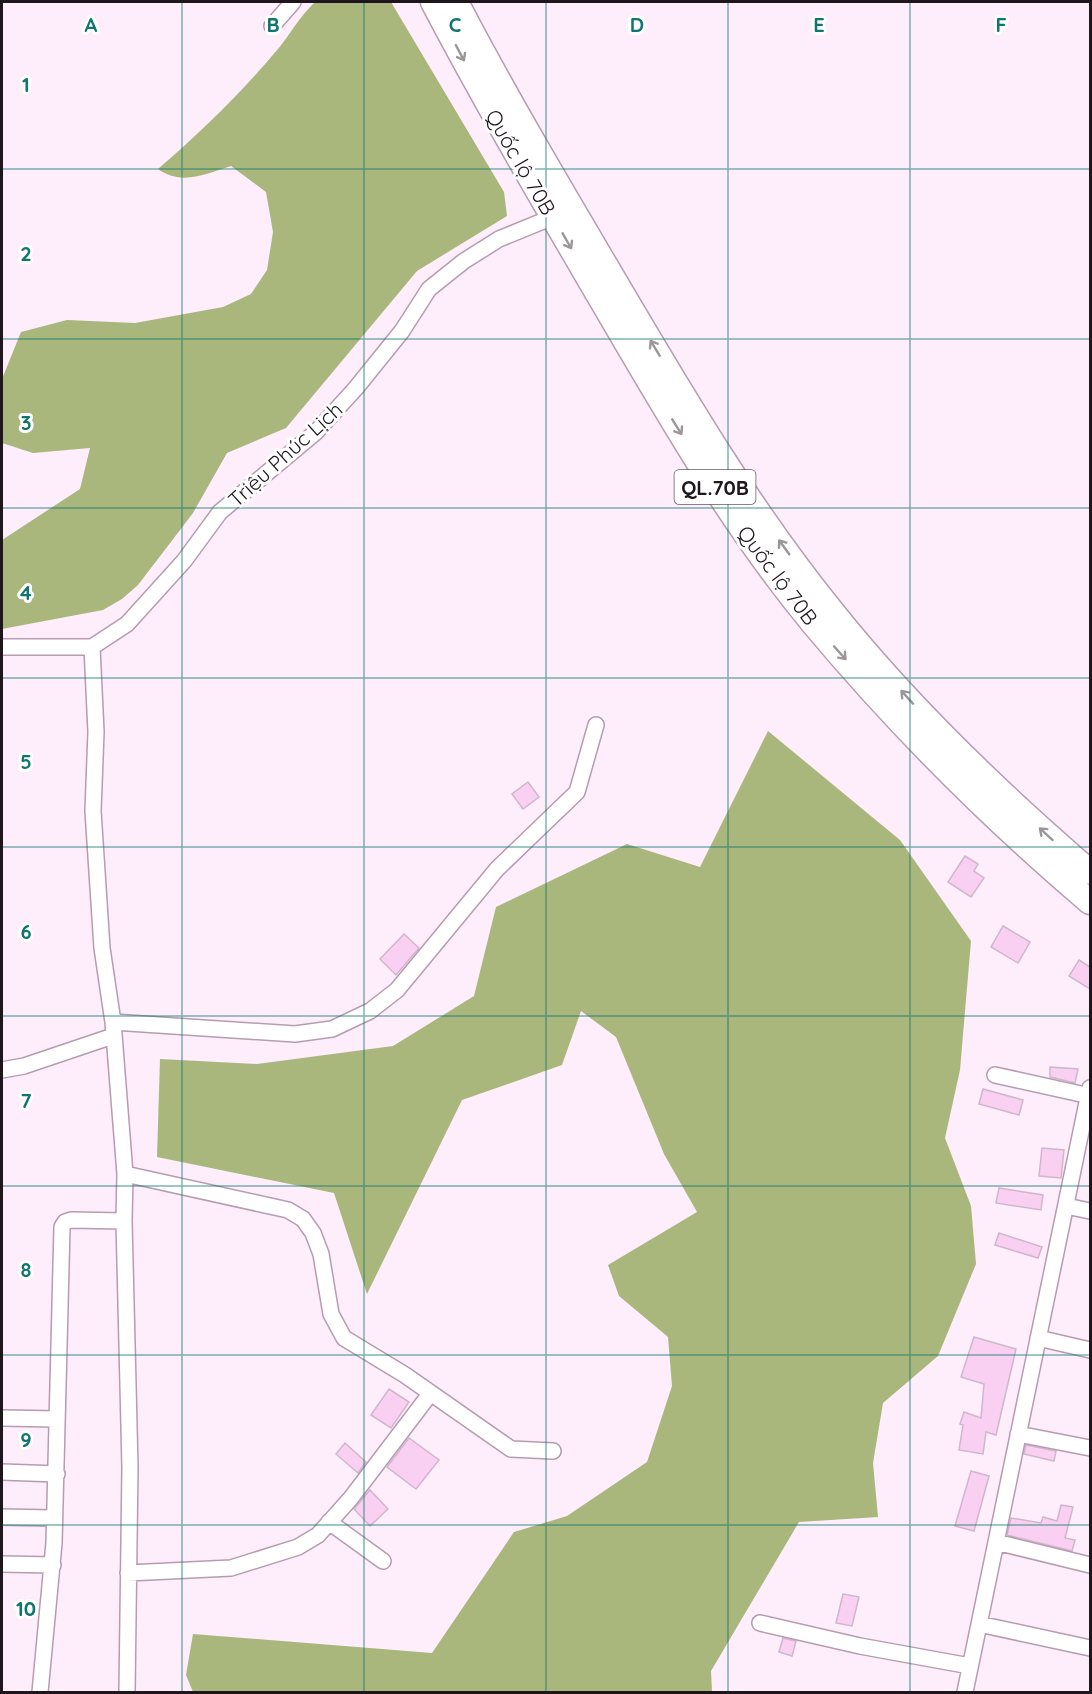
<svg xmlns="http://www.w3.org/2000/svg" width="1092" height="1694" font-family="Quicksand,sans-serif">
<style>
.water{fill:#a9b77d}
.building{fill:#fad0f2;stroke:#d0b6cb;stroke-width:1.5}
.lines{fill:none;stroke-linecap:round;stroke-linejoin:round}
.street-casing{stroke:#b69cb1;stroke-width:18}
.primary-casing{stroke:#b69cb1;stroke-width:27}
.street{stroke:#fff;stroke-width:15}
.primary{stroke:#fff;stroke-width:24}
.oneway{stroke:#9a9699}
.grid{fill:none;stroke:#0f766e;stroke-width:1.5;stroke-opacity:0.55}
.labels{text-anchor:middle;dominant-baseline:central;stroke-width:6;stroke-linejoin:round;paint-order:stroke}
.shield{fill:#fff;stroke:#625b61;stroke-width:1.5}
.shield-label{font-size:20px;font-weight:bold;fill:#1e151d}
.street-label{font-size:21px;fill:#1e151d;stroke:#fff}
.grid-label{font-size:20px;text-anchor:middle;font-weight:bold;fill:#0f766e;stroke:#fff;stroke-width:6;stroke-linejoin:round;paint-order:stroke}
</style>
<rect width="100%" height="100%" fill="#feedfb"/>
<!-- water -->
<path class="water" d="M315 2H391L504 192 507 216 417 271 286 428 227 453 193 513 138 585 122 599 103 610 2 629V540L80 489 90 448 33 453 2 443V379L21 332 67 320 135 323 223 307 251 294 267 270 273 232 266 192 231 166C205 174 182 186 158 169 201 132 242 92 278 49 291 33 300 16 315 2Z
M768 731 900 840 971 941 960 1070 945 1138 971 1206 976 1264 938 1356 883 1403 873 1463 878 1517 799 1522 711 1671 712 1692H193L186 1675 193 1634 432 1653 514 1532 567 1516 647 1462 672 1386 668 1337 619 1296 608 1265 697 1212 664 1154 616 1037 581 1011 562 1065 462 1100 367 1294 334 1193 157 1157 160 1059 257 1064 393 1046 474 996 496 907 627 844 700 867Z"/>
<!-- building -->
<path class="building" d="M528 782 539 797 523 809 512 794Z
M965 856 978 864 974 871 984 878 971 897 948 882Z
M1003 926 1030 942 1018 963 991 947Z
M404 934 419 948 396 975 380 959Z
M1079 960 1090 967V989L1069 976Z
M1050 1067 1078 1069 1075 1083 1050 1077Z
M983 1089 1023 1100 1019 1115 979 1104Z
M1042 1148 1064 1150 1061 1178 1039 1176Z
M999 1188 1043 1195 1041 1210 996 1203Z
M999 1233 1042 1247 1038 1258 995 1245Z
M974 1337 1016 1349 996 1435 986 1432 983 1454 959 1450 963 1425 960 1424 964 1412 981 1418 984 1384 961 1377Z
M389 1389 409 1402 391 1428 371 1415Z
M409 1438 439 1460 416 1489 387 1467Z
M345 1443 366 1462 358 1473 336 1454Z
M1026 1445 1056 1451 1054 1461 1024 1454Z
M971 1471 989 1476 974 1531 955 1526Z
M370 1490 388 1509 370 1526 354 1509Z
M1061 1505 1073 1507 1065 1538 1075 1540 1072 1551 1007 1535 1011 1518 1041 1523 1043 1517 1057 1521Z
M843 1594 859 1597 852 1626 836 1623Z
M783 1638 796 1641 792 1656 779 1652Z"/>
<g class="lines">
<!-- street casing -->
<g class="street-casing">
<path id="street" d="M272 26 293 2
M2 647H92L127 624 184 561 220 512 316 432 356 388 402 331 429 289 464 261 499 239 553 217
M92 647 96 732 93 811 102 948 113 1022 125 1174 124 1221 130 1467 127 1692
M113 1022 295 1034 332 1029 370 1011 397 990 497 869 577 792 596 725
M2 1070 24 1066 113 1036
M995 1075 1090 1096
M125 1174 288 1210 303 1219 313 1233 321 1254 331 1314 344 1338 405 1375 511 1449 553 1451
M1066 1206 1090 1211
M1038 1338 1090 1350
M2 1418 57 1419
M1018 1434 1090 1448
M2 1472 57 1474
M2 1517 53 1518
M329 1522 383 1561
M996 1542 1090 1565
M2 1564 53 1565
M128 1573 231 1568 298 1547 318 1535 351 1498 430 1394
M760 1623 860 1646 970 1666
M979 1624 1090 1648
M40 1692 54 1543 62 1227 65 1222 71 1220 124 1221
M965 1692 1090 1088"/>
</g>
<!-- primary casing -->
<g class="primary-casing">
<path id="primary" d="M433 2C487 105 546 205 605 306 668 414 732 525 812 622 897 724 990 817 1090 902
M456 2C507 100 564 195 620 290 685 400 750 510 830 609 907 706 997 792 1090 872"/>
</g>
<!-- street -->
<use href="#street" class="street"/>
<!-- primary -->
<use href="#primary" class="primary"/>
</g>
<!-- one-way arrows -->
<defs><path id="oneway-shaft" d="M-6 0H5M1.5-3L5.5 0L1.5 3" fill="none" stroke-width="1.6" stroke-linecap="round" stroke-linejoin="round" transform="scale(1.5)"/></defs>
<g class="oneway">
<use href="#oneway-shaft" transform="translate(460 53) rotate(62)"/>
<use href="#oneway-shaft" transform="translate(567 241) rotate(60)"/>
<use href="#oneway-shaft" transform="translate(655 348) rotate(-121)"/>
<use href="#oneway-shaft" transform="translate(677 427) rotate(58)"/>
<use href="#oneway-shaft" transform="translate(784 547) rotate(-126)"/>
<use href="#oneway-shaft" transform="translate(840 653) rotate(48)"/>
<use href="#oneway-shaft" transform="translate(907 697) rotate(-132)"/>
<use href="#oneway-shaft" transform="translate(1046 834) rotate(-138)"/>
</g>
<!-- grid -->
<path class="grid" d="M182 2V1692M364 2V1692M546 2V1692M728 2V1692M910 2V1692M2 169H1090M2 339H1090M2 508H1090M2 678H1090M2 847H1090M2 1016H1090M2 1186H1090M2 1355H1090M2 1525H1090"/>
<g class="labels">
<!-- shield labels -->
<rect class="shield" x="674.5" y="470" width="81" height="34" rx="4.5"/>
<g class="shield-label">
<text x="715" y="487">QL.70B</text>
</g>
<!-- street labels -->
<g class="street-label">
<text transform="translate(521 162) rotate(60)">Quốc lộ 70B</text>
<text transform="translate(285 454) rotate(-42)">Triệu Phúc Lịch</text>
<text transform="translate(778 575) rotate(53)">Quốc lộ 70B</text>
</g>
</g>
<g class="grid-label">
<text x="91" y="32">A</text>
<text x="273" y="32">B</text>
<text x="455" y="32">C</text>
<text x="637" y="32">D</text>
<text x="819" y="32">E</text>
<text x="1001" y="32">F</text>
<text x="26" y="92">1</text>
<text x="26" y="261">2</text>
<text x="26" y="430">3</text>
<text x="26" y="600">4</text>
<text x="26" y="769">5</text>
<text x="26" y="939">6</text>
<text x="26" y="1108">7</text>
<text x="26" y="1277">8</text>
<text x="26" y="1447">9</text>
<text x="26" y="1616">10</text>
</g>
<!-- border -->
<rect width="1092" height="1694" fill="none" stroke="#1e151d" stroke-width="6"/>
</svg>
